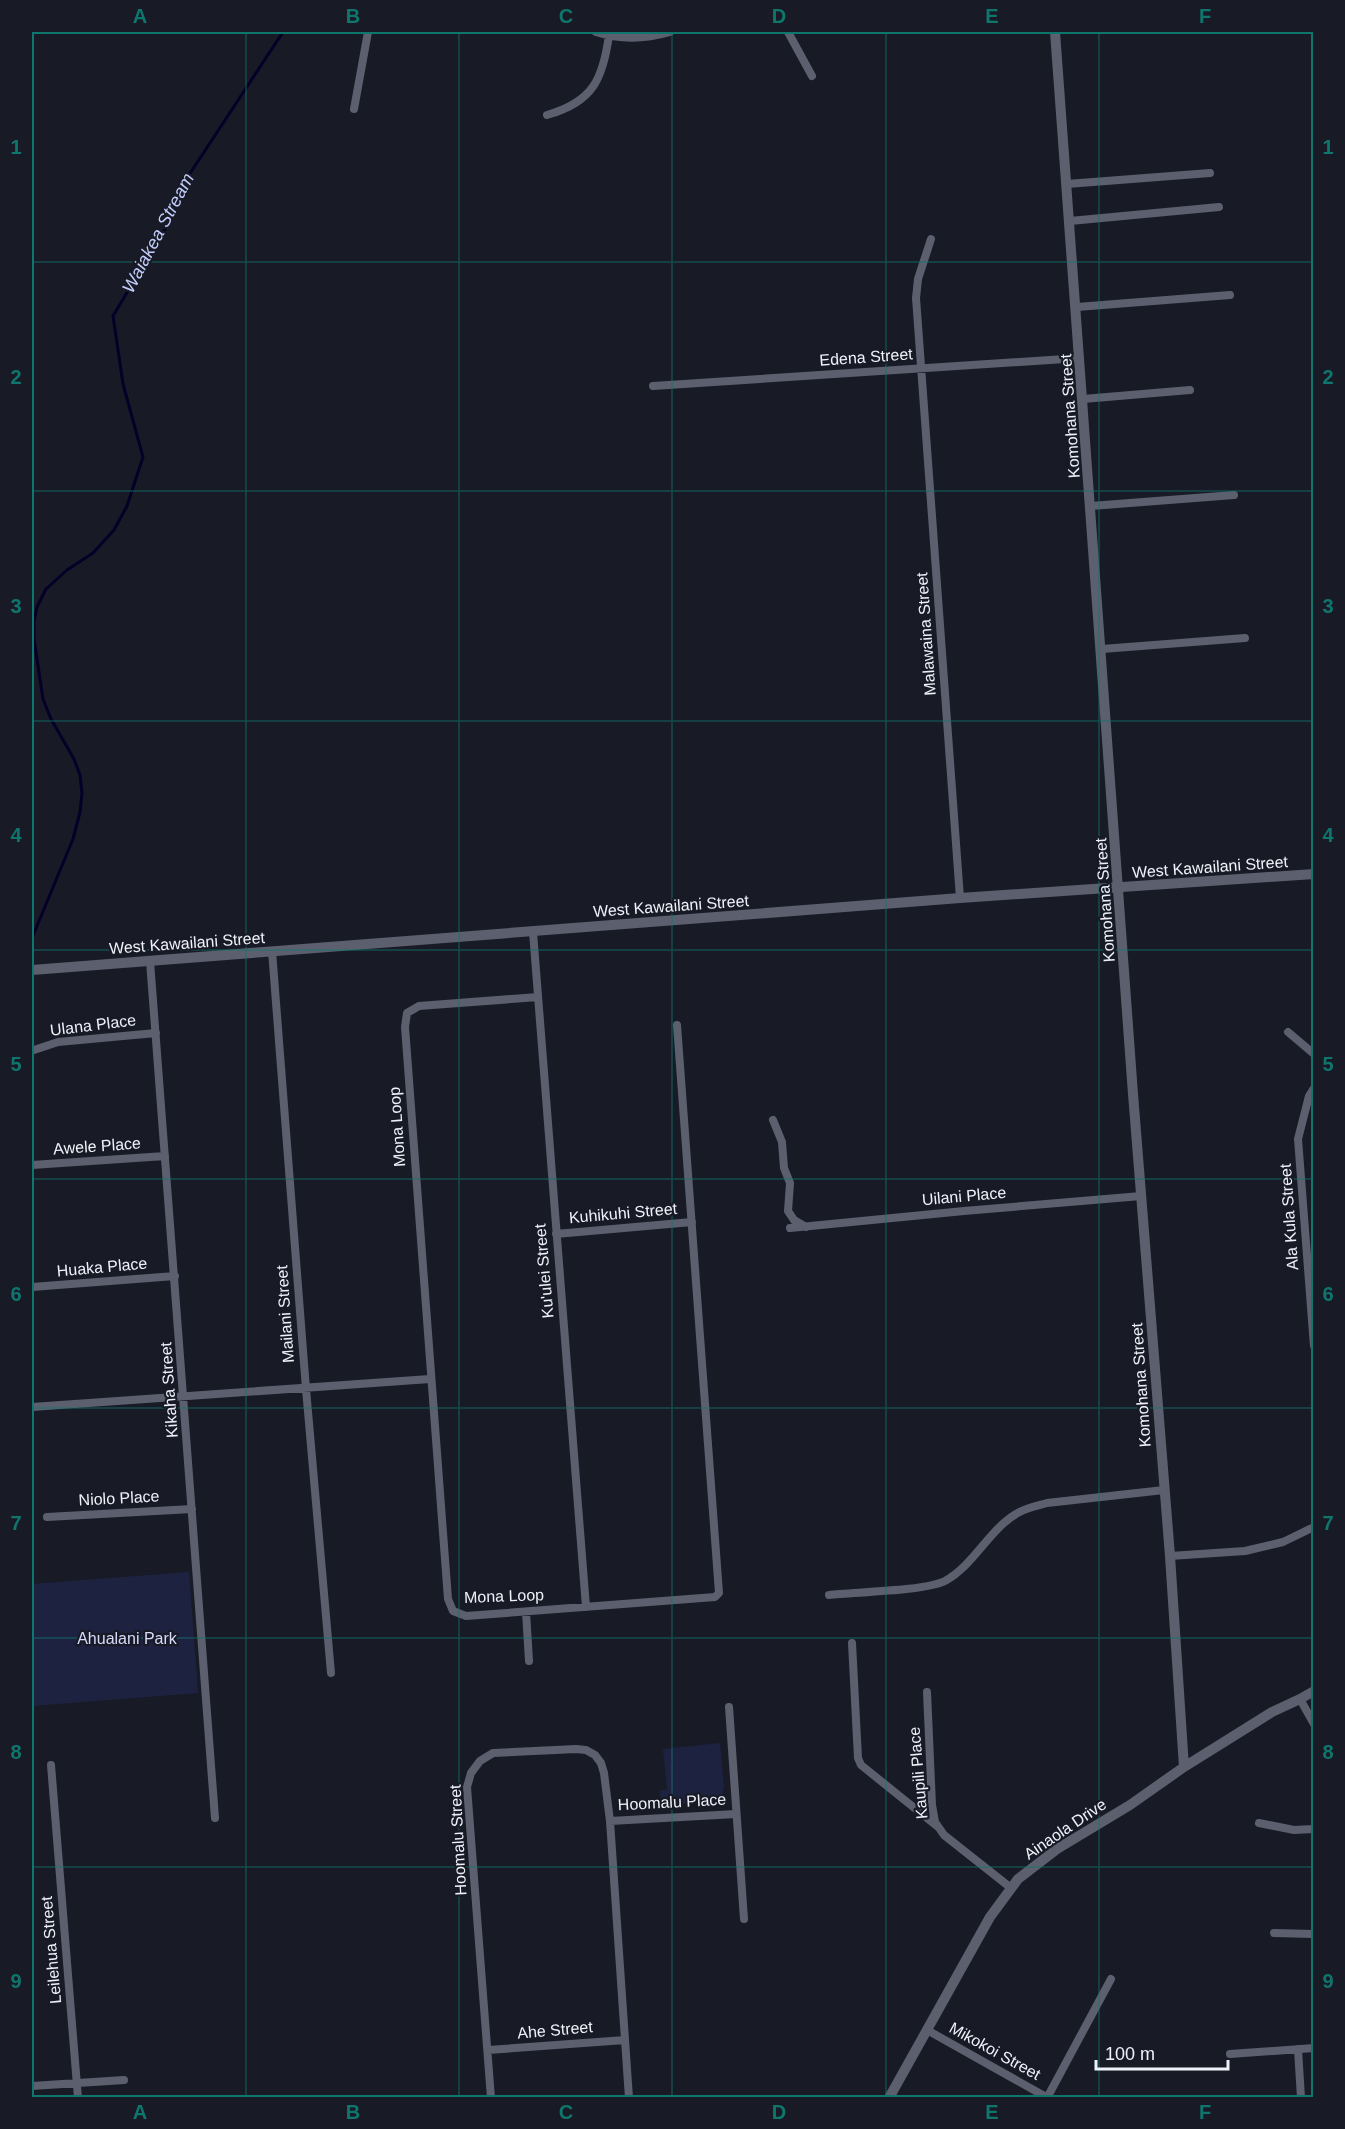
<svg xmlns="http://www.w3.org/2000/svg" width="1345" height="2129" font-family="Helvetica,sans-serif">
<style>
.green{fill:#1e2241}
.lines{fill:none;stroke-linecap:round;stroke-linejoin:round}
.stream{stroke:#040027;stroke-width:3}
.street{stroke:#5c5f6e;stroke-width:8}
.secondary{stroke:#5c5f6e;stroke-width:10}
.grid{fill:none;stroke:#0f766e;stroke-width:1.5;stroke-opacity:0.55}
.labels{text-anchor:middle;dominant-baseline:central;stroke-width:4.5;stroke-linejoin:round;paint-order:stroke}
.street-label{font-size:16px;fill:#eff1fa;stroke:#181b26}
.park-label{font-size:16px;fill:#d5dbfb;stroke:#181b26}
.water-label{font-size:18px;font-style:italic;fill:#c2ccfb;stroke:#181b26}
.neatline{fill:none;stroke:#0f766e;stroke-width:2}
.grid-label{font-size:20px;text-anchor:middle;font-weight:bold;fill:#0f766e}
</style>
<rect width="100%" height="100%" fill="#181b26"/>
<!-- green -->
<path class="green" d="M189 1572 198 1693 32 1706V1584Z
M720 1743 724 1788 721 1798 717 1801 661 1806 660 1790H667L663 1749Z"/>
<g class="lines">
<!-- stream -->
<path class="stream" d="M32 938 73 839 80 812 82 793 80 775 74 759 51 719 43 699 34 639V621L37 607 46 589 67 570 93 553 114 530 127 506 143 457 123 384 113 316 165 229 185 181 283 32"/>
<!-- street -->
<path class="street" d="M596 32C620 40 646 39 670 32
M788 32 812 76
M354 109 368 32
M547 115C593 102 603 79 609 35
M1067 184 1210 173
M1070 221 1219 207
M931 239 918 279 916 298 960 898
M1077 307 1230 295
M653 386 1080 358
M1083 399 1190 390
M1091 506 1234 495
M1102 649 1245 638
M533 932 586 1607
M272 951 306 1389 331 1673
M150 961 215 1818
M538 997 419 1006 407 1013 405 1027 448 1599 453 1611 466 1616 715 1597 719 1593 677 1025
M1288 1032 1314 1054
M34 1050 58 1042 156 1033
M1314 1088 1309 1096 1298 1139 1314 1346
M773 1120 782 1142 784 1168 790 1183 788 1211 794 1220 806 1227
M32 1165 165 1156
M790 1228 964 1211 1141 1196
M556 1234 692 1222
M32 1287 175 1276
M32 1407 430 1379
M47 1517 192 1509
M1170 1556 1245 1551 1283 1542 1314 1527
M829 1595C855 1592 925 1591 945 1581 974 1565 988 1531 1016 1514 1025 1508 1036 1506 1047 1503L1164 1490
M526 1612 529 1661
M852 1643 858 1758 861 1765 938 1827
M927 1692 932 1805 935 1822 944 1835 1011 1888
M1300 1699 1314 1724
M729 1707 744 1919
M51 1765 78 2098
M610 1821 736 1814
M1259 1823 1294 1830 1314 1829
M1274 1933 1314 1934
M927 2030 1048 2098
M1298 2049 1301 2098
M488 2050 625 2040
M1230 2054 1314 2048
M32 2086 124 2080
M491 2098 467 1787 471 1773 480 1761 493 1753 576 1749 586 1750 595 1755 601 1763 604 1773 610 1821 629 2098
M1047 2098 1111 1979"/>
<!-- secondary -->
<path class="secondary" d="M1055 32 1133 1094 1170 1556 1184 1767
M32 970 960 898 1314 874
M889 2098 990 1917 1018 1879 1057 1849 1130 1805 1184 1767 1272 1712 1300 1699 1314 1691"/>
</g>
<!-- grid -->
<path class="grid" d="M246 32V2098M459 32V2098M672 32V2098M886 32V2098M1099 32V2098M32 262H1314M32 491H1314M32 721H1314M32 950H1314M32 1179H1314M32 1408H1314M32 1638H1314M32 1867H1314"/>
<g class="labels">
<!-- street labels -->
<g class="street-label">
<text transform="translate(866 357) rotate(-4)">Edena Street</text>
<text transform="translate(1070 416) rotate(-94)">Komohana Street</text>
<text transform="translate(926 634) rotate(-94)">Malawaina Street</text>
<text transform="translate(1210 867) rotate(-4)">West Kawailani Street</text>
<text transform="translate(1105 900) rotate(-94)">Komohana Street</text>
<text transform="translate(671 906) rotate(-4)">West Kawailani Street</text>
<text transform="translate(187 943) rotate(-4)">West Kawailani Street</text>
<text transform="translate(93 1025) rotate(-7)">Ulana Place</text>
<text transform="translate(397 1127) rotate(-94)">Mona Loop</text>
<text transform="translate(97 1146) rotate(-4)">Awele Place</text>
<text transform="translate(964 1196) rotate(-5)">Uilani Place</text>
<text transform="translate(623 1213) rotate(-5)">Kuhikuhi Street</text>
<text transform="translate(1289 1217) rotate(-94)">Ala Kula Street</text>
<text transform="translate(102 1267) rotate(-5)">Huaka Place</text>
<text transform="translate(544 1271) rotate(-95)">Ku'ulei Street</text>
<text transform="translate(285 1314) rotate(-94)">Mailani Street</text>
<text transform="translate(1141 1385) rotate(-94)">Komohana Street</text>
<text transform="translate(169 1390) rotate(-94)">Kikaha Street</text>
<text transform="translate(119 1498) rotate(-3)">Niolo Place</text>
<text transform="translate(504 1596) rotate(-2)">Mona Loop</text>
<text transform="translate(918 1773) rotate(-95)">Kaupili Place</text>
<text transform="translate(672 1802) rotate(-3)">Hoomalu Place</text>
<text transform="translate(1065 1829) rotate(-34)">Ainaola Drive</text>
<text transform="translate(458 1840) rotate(-93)">Hoomalu Street</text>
<text transform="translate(51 1950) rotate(-95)">Leilehua Street</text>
<text transform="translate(555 2030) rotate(-5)">Ahe Street</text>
<text transform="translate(995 2051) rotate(29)">Mikokoi Street</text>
</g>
<!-- park labels -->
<g class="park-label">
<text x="127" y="1638">Ahualani Park</text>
</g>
<!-- water labels -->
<g class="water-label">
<text transform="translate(158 233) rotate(-62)">Waiakea Stream</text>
</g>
</g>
<!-- border -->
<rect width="1345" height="2129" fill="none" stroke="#181b26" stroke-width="66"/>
<!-- scale -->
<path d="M1096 2060v9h132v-9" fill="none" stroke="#eff1fa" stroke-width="3"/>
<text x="1105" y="2060" font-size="18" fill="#eff1fa" stroke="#181b26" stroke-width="4.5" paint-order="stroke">100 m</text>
<rect x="33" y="33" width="1279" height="2063" class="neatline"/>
<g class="grid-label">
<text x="140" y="23">A</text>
<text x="353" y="23">B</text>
<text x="566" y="23">C</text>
<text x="779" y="23">D</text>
<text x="992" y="23">E</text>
<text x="1205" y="23">F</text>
<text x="16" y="154">1</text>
<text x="1328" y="154">1</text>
<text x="16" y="384">2</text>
<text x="1328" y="384">2</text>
<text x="16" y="613">3</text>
<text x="1328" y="613">3</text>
<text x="16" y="842">4</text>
<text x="1328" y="842">4</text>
<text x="16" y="1071">5</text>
<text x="1328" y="1071">5</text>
<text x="16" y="1301">6</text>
<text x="1328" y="1301">6</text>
<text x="16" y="1530">7</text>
<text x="1328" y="1530">7</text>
<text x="16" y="1759">8</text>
<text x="1328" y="1759">8</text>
<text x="16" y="1988">9</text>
<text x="1328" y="1988">9</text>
<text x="140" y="2119">A</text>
<text x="353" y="2119">B</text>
<text x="566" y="2119">C</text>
<text x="779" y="2119">D</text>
<text x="992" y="2119">E</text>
<text x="1205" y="2119">F</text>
</g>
</svg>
